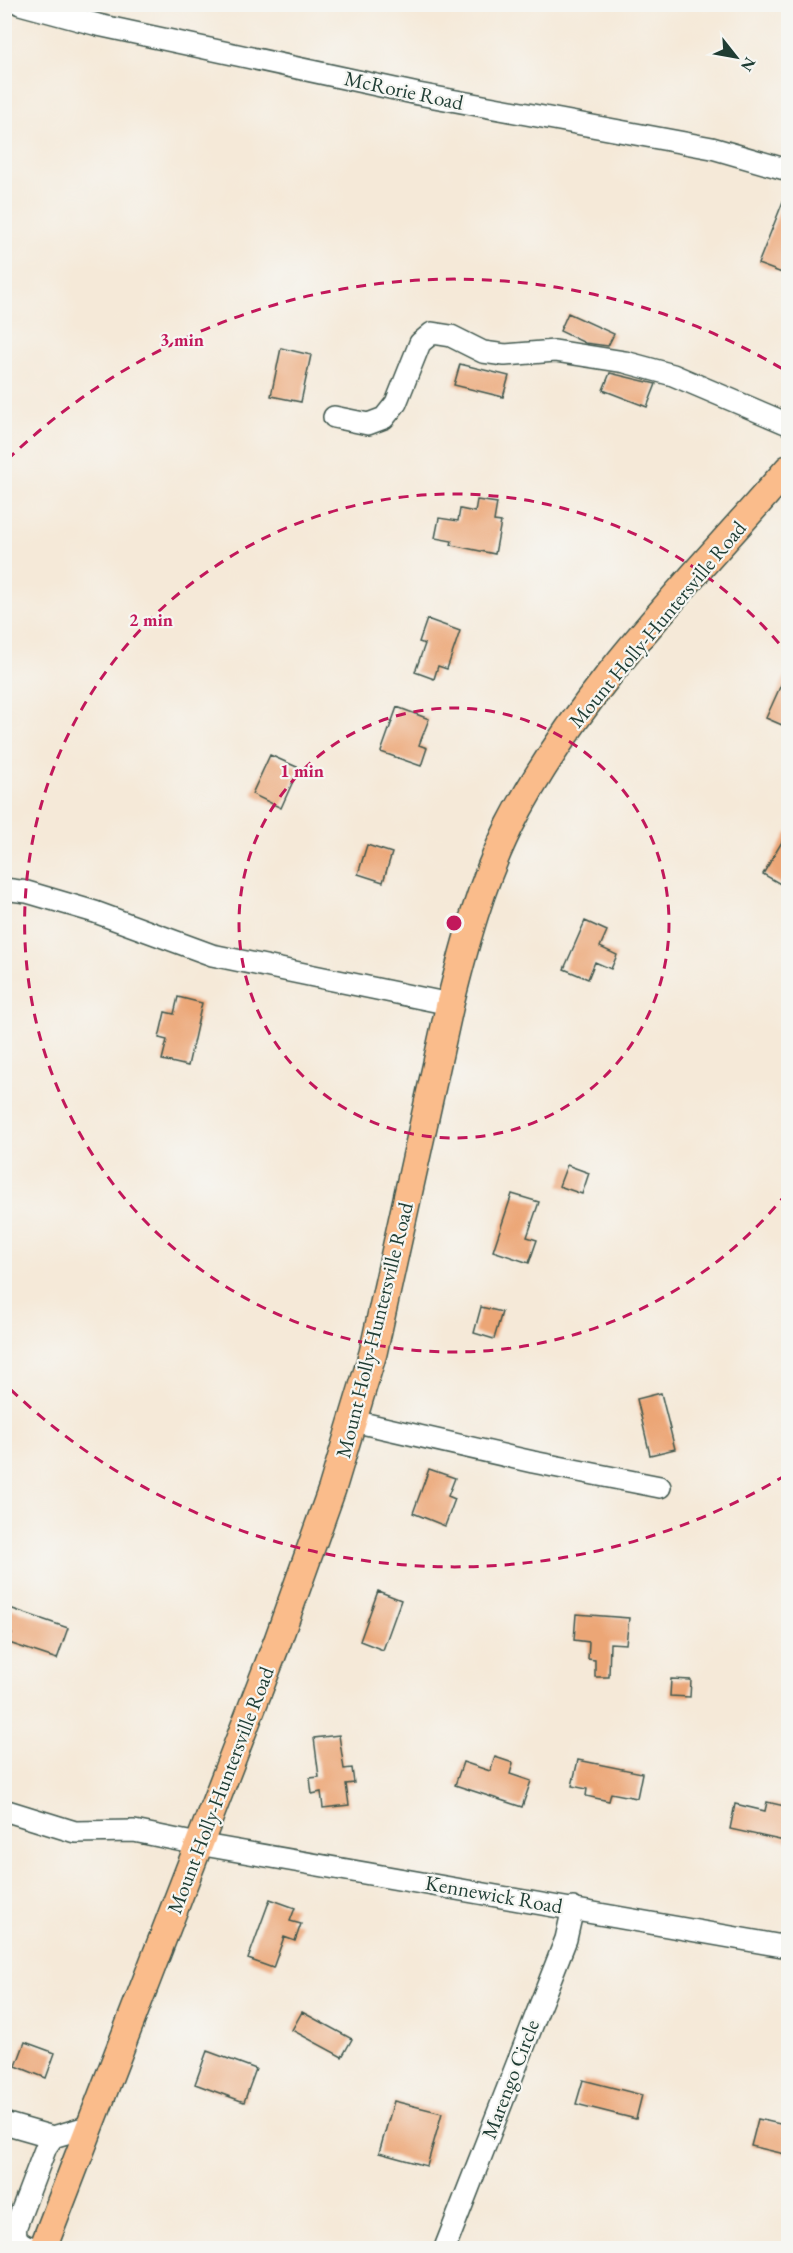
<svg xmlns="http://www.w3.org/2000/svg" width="793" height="2253" font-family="'EB Garamond',serif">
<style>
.building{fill:#eca676}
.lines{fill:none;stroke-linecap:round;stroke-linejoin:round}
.minor-casing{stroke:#3f574d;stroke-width:24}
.major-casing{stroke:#3f574d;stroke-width:30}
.minor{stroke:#fff;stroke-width:21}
.major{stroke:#fabc8b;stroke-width:27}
.ring{fill:none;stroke:#c2185b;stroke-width:3;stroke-dasharray:10 8}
.labels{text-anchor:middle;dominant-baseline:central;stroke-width:4.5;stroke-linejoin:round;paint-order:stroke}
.street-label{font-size:21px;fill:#1f3d34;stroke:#f6f6f2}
.centre{fill:#c2185b;stroke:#f6f6f2;stroke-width:3}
.ring-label{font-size:18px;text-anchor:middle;font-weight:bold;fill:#c2185b;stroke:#f6f6f2;stroke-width:4.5;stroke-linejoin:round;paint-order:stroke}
</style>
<rect width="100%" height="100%" fill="#f6f6f2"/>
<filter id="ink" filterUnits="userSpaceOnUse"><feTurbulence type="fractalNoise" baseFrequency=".0167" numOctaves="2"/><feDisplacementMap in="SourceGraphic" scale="12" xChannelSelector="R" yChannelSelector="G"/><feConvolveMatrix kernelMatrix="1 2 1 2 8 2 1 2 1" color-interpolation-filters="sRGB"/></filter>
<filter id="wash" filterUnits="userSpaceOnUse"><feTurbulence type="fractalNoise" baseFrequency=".008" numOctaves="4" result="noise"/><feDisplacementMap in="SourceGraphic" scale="24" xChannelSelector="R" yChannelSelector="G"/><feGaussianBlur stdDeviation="1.35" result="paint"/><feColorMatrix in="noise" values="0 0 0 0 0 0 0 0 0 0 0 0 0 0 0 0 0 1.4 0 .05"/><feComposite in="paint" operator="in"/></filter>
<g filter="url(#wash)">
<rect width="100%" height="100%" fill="#f5e9d8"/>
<g id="blocks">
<!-- building -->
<path class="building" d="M788 189 789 256 782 273 758 264Z
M568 313 614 334 608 346 585 343 560 331Z
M281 348 311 355 301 402 271 396Z
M460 364 509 376 503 397 454 385Z
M610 373 656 384 647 407 603 390Z
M477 500 497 503 494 521 501 522 495 554 451 545 452 541 435 538 439 518 458 521 460 509 475 512Z
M427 619 460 631 447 669 438 666 434 679 415 672 425 644 419 642Z
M789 667V728L766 718Z
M397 707 429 719 419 745 427 748 421 766 381 752Z
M270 755 299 768 281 808 252 794Z
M789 830V889L763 874Z
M367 845 392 853 383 882 358 874Z
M585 921 607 931 600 947 617 955 611 969 595 962 588 979 564 969Z
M178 997 202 1003 188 1066 162 1060 167 1040 159 1038 165 1012 174 1014Z
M567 1165 589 1173 582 1194 559 1186Z
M512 1194 539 1202 527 1237 537 1240 529 1263 493 1251Z
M481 1307 502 1312 494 1339 474 1333Z
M661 1393 675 1449 650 1455 637 1399Z
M429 1469 455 1478 448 1496 455 1499 445 1526 413 1513Z
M378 1591 401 1600 383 1650 360 1641Z
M4 1606 68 1628 57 1659 9 1643 12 1634 4 1632Z
M576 1614 629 1618 626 1644 610 1643 609 1677H595V1660L588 1659 589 1642 574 1640Z
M671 1679 691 1680 690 1697 670 1696Z
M339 1735 344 1769 352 1768 354 1783 346 1784 349 1805 323 1808 321 1792 312 1794 310 1778 319 1777 314 1738Z
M495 1757 513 1763 510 1774 531 1781 522 1807 455 1785 463 1762 490 1771Z
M578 1760 642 1773 637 1798 611 1793 609 1801 586 1796 587 1789 572 1786Z
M767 1802 789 1807V1842L730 1829 735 1804 765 1811Z
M270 1899 295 1908 290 1921 301 1924 295 1941 284 1937 273 1968 248 1959Z
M302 2012 352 2039 342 2057 292 2030Z
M25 2042 55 2053 46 2078 16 2066Z
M207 2051 256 2069 244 2102 195 2084Z
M583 2080 642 2095 636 2119 576 2104Z
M394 2101 442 2113 427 2166 379 2153Z
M758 2119 789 2126V2155L751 2146Z"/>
</g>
</g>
<g filter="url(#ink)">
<use href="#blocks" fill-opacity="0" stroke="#3f574d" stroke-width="1.5"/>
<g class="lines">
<!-- minor casing -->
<g class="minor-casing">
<path id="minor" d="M20 4 98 25 418 94 712 148 788 170
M334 417 368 424 384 418 396 403 420 343 432 333 451 336 483 352 505 355 555 351 625 362 673 375 788 424
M4 889 27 892 95 912 212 955 450 1004
M353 1421 533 1462 660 1487
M4 1810 75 1832 134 1831 198 1844 788 1947
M4 2123 53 2137
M33 2248C20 2244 14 2240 16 2226L46 2147 53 2137 90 2126
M445 2248 566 1939 573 1908"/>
</g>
<!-- major casing -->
<g class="major-casing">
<path id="major" d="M43 2248 278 1640 332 1489 373 1353 450 1004C465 944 481 883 509 827 578 692 689 583 788 469"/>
</g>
<!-- minor -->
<use href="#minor" class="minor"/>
<!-- major -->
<use href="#major" class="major"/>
</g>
</g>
<!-- distance rings -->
<g class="ring">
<circle cx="454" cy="923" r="215"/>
<path d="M787 1193A429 429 0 1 1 787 653"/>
<path d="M786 1475A644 644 0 0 1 7 1386M7 460A644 644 0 0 1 786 371"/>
</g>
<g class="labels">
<!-- street labels -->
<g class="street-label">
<text transform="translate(404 90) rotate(12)">McRorie Road</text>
<text transform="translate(657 624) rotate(-50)">Mount Holly-Huntersville Road</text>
<text transform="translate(374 1330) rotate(-76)">Mount Holly-Huntersville Road</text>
<text transform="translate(220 1790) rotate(-69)">Mount Holly-Huntersville Road</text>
<text transform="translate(494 1894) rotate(10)">Kennewick Road</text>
<text transform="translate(510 2079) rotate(-69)">Marengo Circle</text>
</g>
</g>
<circle cx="454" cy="923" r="9" class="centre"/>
<g class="ring-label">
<text x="182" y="346">3 min</text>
<text x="151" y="626">2 min</text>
<text x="302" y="777">1 min</text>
</g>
<!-- margin -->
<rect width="793" height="2253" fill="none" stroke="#f6f6f2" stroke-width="24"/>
<!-- north arrow -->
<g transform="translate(736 57) rotate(121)" stroke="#f6f6f2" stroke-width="4.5" paint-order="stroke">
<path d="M0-4.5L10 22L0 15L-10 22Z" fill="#1f3d34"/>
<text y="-9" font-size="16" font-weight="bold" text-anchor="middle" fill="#1f3d34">N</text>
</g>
</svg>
